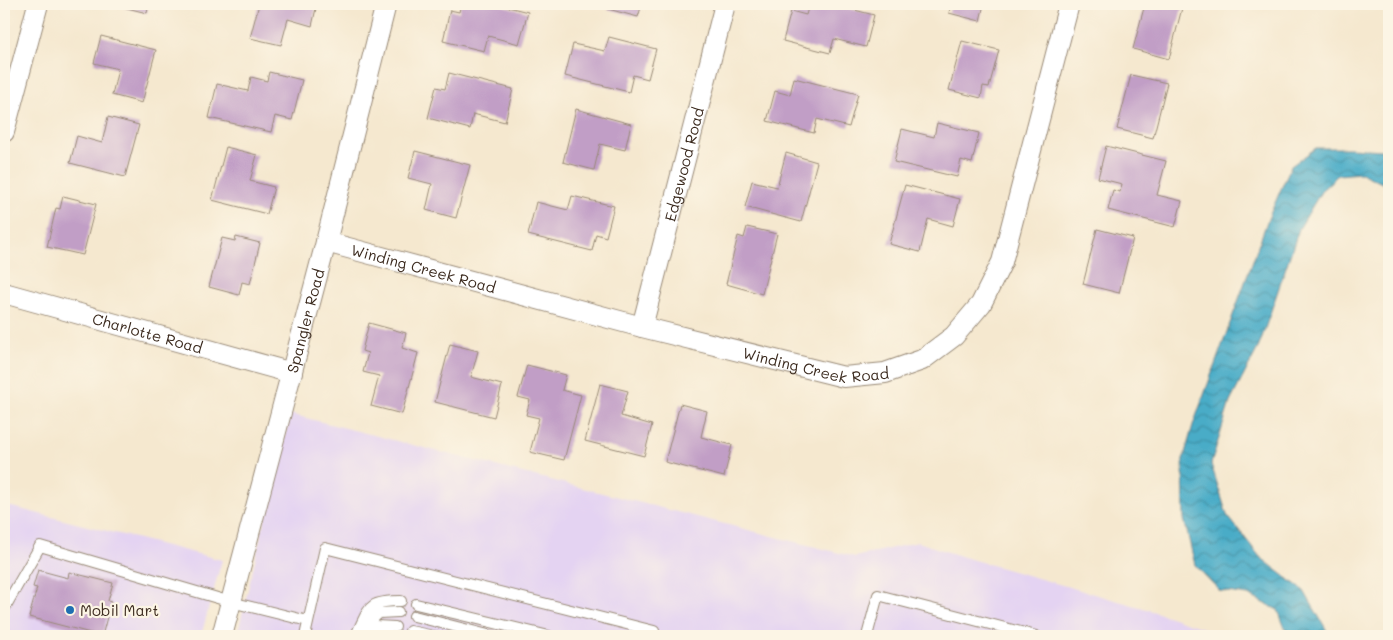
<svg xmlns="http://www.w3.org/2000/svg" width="1393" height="640" font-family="Mali,sans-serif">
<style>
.built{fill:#e4d3f2}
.water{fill:url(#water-waves);stroke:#426b72}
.building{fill:#c19ec6}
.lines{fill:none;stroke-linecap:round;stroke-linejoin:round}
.service-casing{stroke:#988976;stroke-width:12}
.minor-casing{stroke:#988976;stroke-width:22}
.service{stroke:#fff;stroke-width:10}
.minor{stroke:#fff;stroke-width:20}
.poi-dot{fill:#1f6fb2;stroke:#fcf5e5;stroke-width:2}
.labels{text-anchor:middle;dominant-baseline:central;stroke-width:4.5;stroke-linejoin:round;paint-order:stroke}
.street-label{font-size:15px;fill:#3b2a1e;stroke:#fcf5e5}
.poi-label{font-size:15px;fill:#3b2a1e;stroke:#fcf5e5;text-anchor:start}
</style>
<defs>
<pattern id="water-waves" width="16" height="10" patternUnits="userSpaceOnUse" patternTransform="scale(1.25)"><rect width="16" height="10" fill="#48acc7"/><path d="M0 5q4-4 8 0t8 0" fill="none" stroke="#3d8ca1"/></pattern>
</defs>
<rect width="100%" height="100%" fill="#fcf5e5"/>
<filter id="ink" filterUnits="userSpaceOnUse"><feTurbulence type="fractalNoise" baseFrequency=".02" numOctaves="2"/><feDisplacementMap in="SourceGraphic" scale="10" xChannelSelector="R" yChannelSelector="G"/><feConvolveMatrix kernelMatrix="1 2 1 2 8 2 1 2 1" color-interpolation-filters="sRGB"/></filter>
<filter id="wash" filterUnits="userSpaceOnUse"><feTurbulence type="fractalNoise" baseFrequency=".0096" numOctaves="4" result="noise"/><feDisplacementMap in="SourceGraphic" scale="20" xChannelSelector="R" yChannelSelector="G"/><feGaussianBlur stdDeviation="1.12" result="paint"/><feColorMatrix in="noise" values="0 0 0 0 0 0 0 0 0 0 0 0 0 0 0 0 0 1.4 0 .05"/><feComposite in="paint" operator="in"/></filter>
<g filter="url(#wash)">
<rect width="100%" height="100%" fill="#f5e8cf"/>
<!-- built -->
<path class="built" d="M290 414 855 557 918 542 963 557 1143 608 1227 636H237Z
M4 505 222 560 201 636H4Z"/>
<!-- water -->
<path class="water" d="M1316 148H1350L1383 150 1389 156V188L1386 185 1361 173 1338 175 1322 190 1299 229 1259 346 1230 402 1211 464 1227 515 1260 557 1304 591 1326 629 1327 636H1288L1278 610 1248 595 1220 591 1195 565 1184 519 1183 460 1193 425 1268 219 1291 166Z"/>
<g id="blocks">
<!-- building -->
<path class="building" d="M111 4H149L147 13Z
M259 4H317L312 26 288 19 281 45 250 38Z
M461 4H496L528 12 519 44 488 36 484 51 443 41 450 10 459 12Z
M609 4H642L638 17 608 9Z
M809 4H831L874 15 866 47 834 39 830 53 783 41 791 11 806 15Z
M951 4H984L980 21 949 13Z
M1145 4H1183L1169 59 1133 49Z
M101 36 156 50 142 103 112 95 118 69 94 63Z
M609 37 656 49 648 79 633 75 629 92 565 76 573 44 605 51Z
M962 41 999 50 989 87 983 86 981 98 949 90Z
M269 72 302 80 292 120 275 116 271 132 209 118 217 84 248 91 251 77 267 81Z
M449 73 513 89 505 122 473 114 470 129 428 118 436 87 445 89Z
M1131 75 1167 83 1153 138 1117 129Z
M794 78 858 94 849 127 817 119 814 133 767 121 775 91 790 95Z
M576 109 631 124 625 150 600 144 594 170 563 162Z
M108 117 139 125 125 177 70 163 77 136 102 143Z
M937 123 979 133 972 163 961 160 957 177 894 162 902 129 934 137Z
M1106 146 1166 161 1157 195 1182 201 1175 227 1108 210 1113 190 1120 192 1122 184 1098 178Z
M226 147 257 155 250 181 274 187 267 214 212 200Z
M415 151 470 165 456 218 426 210 432 184 408 178Z
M786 153 817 162 801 222 745 207 752 181 777 187Z
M905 185 960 199 953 226 928 219 920 252 889 244Z
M63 196 96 204 83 255 47 247 56 208 60 209Z
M572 196 614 206 606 237 596 234 592 251 528 235 536 202 568 210Z
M747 227 777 234 762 294 726 284 738 236 744 238Z
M1097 229 1133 238 1119 293 1083 284Z
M236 237 260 243 250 284 242 282 239 295 209 287 222 238 235 241Z
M369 323 406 333 402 348 418 353 402 414 371 406 379 376 363 372 368 353 362 351Z
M450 344 478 351 471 377 502 385 494 417 435 402Z
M527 365 566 375 562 390 581 395 564 460 530 452 539 418 526 415 530 400 518 397Z
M600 384 628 391 621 416 652 425 644 456 585 441Z
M680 404 707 411 701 437 732 445 724 477 665 462Z
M38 570 68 578 69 572 113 583 108 601 111 602 102 636 29 617 37 588 33 587Z"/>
</g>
</g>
<g filter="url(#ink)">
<use href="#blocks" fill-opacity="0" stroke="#988976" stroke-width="1"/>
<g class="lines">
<!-- service casing -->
<g class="service-casing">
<path id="service" d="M416 604 549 636
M4 609 40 546 231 602 308 621
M414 616 492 636
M363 628 379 613 398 612
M4 630 7 636
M410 631 434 636
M362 632 376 626 395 627
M356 635C370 607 367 601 401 601
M305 636 325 548 654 631 653 636
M867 636 878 595 1036 636"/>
</g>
<!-- minor casing -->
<g class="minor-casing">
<g id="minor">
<path d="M4 132 38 4"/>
<path id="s1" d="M326 242 642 327 844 377 885 373 922 360 954 336 981 304 1002 262 1069 4"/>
<path id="s2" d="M4 293 292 373"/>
<path id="s3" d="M642 327 725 4"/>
<path id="s4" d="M222 636 326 242 386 4"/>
</g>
</g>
<!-- service -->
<use href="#service" class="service"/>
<!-- minor -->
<use href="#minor" class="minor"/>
</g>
</g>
<!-- markers -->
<circle class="poi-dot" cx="70" cy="610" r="5"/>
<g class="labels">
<!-- street labels -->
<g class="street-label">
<text stroke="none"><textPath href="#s3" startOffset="168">Edgewood Road</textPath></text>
<text stroke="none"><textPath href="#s1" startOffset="101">Winding Creek Road</textPath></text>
<text stroke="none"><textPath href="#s4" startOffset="326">Spangler Road</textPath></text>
<text stroke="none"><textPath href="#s2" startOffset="149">Charlotte Road</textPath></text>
<text stroke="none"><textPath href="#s1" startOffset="506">Winding Creek Road</textPath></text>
</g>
<!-- poi labels -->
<g class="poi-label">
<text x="80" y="610">Mobil Mart</text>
</g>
</g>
<!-- margin -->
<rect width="1393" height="640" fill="none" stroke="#fcf5e5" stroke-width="20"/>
</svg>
